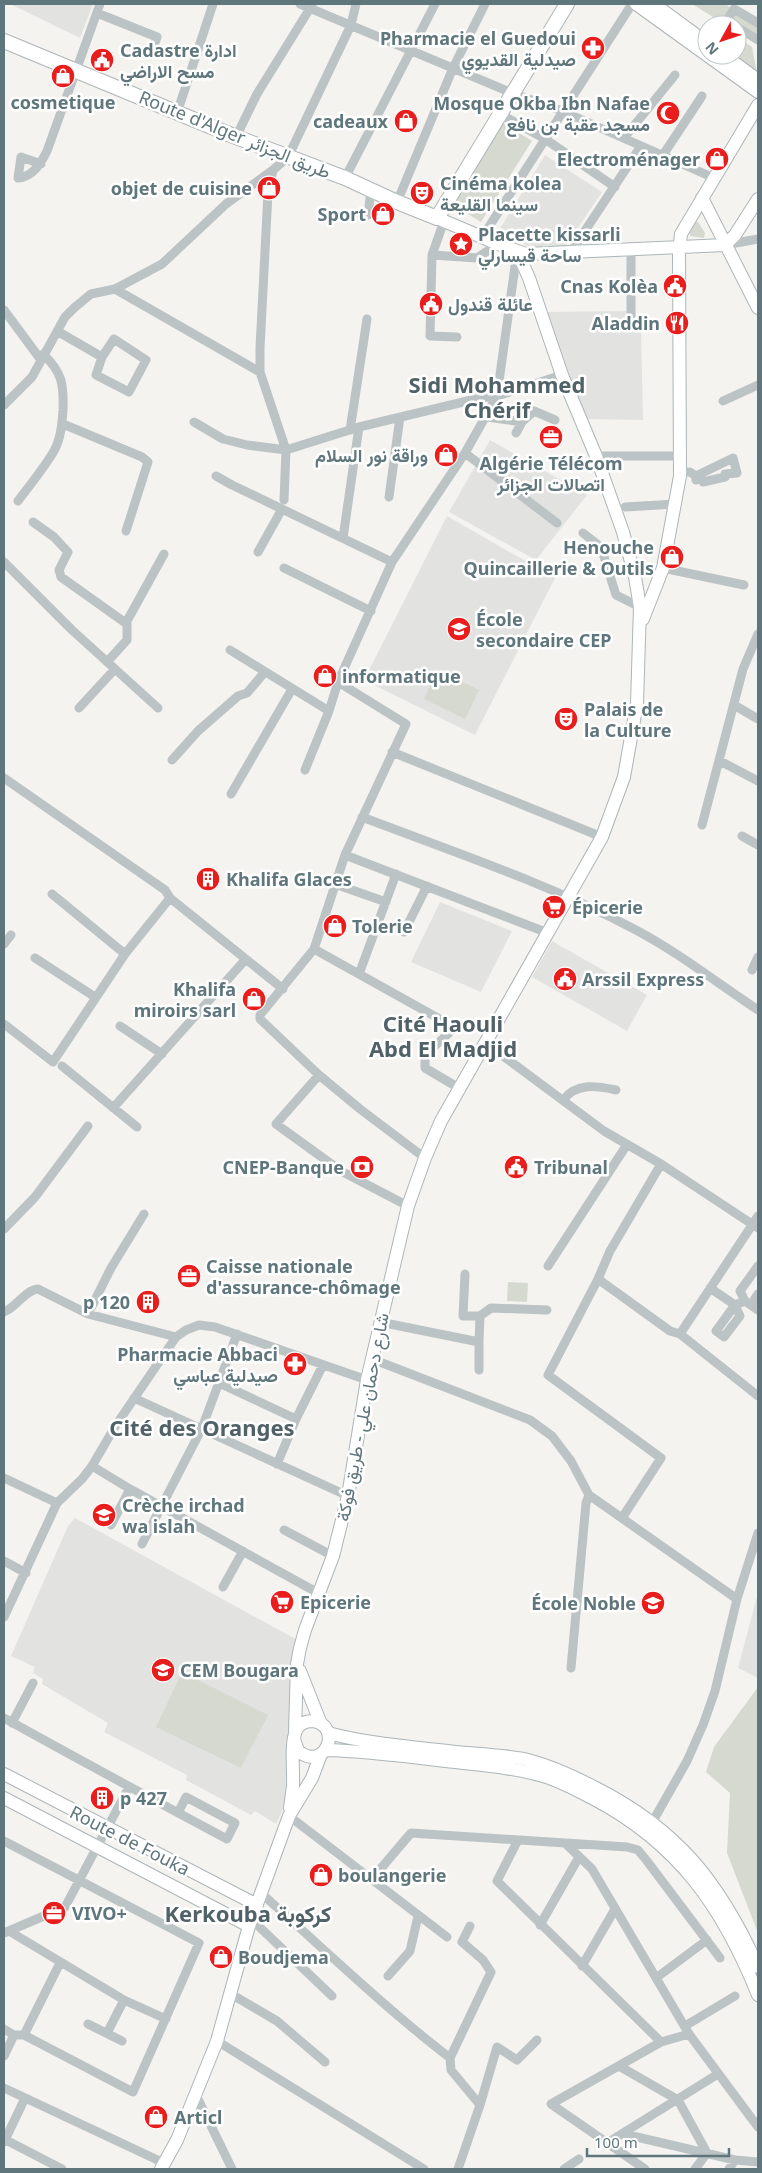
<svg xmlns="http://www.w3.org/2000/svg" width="762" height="2173" font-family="'Noto Sans',Vazirmatn,sans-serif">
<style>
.built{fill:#e2e3e1}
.green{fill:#d5d9cf}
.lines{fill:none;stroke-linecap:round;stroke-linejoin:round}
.secondary-casing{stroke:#acb5b8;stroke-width:14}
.primary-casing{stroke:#aeb5b7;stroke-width:16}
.minor{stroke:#bcc3c5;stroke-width:9}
.secondary{stroke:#fff;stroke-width:12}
.primary{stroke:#fff;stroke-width:14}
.labels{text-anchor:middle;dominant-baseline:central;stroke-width:5;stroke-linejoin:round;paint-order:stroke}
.poi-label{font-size:18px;font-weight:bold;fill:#5e767c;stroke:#fff;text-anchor:start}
.street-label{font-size:18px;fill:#5e767c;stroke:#fff}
.district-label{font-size:22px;font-weight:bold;fill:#506267;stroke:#fff}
</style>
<rect width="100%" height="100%" fill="#f4f3f0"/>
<!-- built -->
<path class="built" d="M10 4H93L80 38Z
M545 155 602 192 565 247H530L498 232Z
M626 311V330H641L643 420 586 419 546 312Z
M490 440 587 495 536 560 449 512Z
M447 516 555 578 475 735 364 680Z
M440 902 512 931 481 992 411 962Z
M552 941 647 995 627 1031 532 977Z
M75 1518 299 1641 291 1714 285 1796 283 1809 276 1824 255 1811 251 1815 186 1780 187 1775 104 1732 108 1723 42 1684 43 1679 33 1673 35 1667 11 1656 68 1526Z
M758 1593V1678L738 1668Z"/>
<!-- green -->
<path class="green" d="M692 4H725L758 24V45L737 32V25H726Z
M737 37 752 47 757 73 730 55H737Z
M503 123 532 141 481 222 452 204Z
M696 222H698L705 233 704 238 690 236V232Z
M438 670 479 690 465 719 424 699Z
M508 1282 528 1283 527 1302 507 1301Z
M182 1672 268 1715 241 1768 156 1727Z
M758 1687V1933L727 1853 730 1793 706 1772 714 1747Z"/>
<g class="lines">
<!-- secondary casing -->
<g class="secondary-casing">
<path id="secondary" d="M636 4 758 92
M654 4 707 43
M724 55 758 80
M702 198 758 308
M437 218 498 244 526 254 725 245
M725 245 735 235 758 199
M643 619 663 568 680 476 679 251 681 234 758 105
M300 1671 321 1724
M295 1731 297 1664 300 1648 305 1630 333 1556 348 1496 367 1380 408 1206 425 1158 441 1121 602 837 624 777 637 703 640 607 635 577 623 532 596 456 562 375 529 278 517 251
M328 1733C370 1744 413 1747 456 1752 478 1754 502 1755 524 1759 549 1765 571 1775 594 1787 678 1829 720 1883 758 1967
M325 1750C366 1751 405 1756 446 1761 478 1765 512 1767 543 1776 561 1781 578 1791 594 1799 679 1844 723 1908 758 1995
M4 1774 257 1905
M4 1798 249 1926
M290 1808C291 1801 292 1793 293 1786 294 1771 289 1736 299 1726 303 1722 308 1721 313 1721 343 1725 326 1773 298 1751L294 1739
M161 2169 177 2140 217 2041 249 1926 289 1816 312 1778 321 1754"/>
</g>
<!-- primary casing -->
<g class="primary-casing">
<path id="primary" d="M4 41 236 137 345 178 397 202 437 218 567 4"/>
</g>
<!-- minor -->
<path class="minor" d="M300 4 512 93 562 111 714 178
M97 13 157 37 151 55
M734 25 727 20 734 9 758 23
M737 27 758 40
M177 113 213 4
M500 114 545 139 615 187
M236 137 257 94 312 5
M624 138 675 75
M663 155 702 96
M41 164 21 157 18 178C33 177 41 163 47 151L100 4
M345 178 435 4
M397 202 453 68 485 4
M357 213 368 215 371 190
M444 221 432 255 477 258 498 244
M483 236 632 4
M725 245 758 239
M571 252 641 146
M432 255 430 336 457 337
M115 289 260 372
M4 310 41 360
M631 324V251
M57 331 102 357
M114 339 146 360 129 392 96 375 102 357Z
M723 401 758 385
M4 405 32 377 65 317 74 308 91 294 115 289 162 264 226 204 273 170
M487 417 522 422 534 411 555 420
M194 422 223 439 247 445 286 450 359 427 480 398 497 396 562 375
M63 424 142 457 148 462 126 531
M350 430 367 319
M516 433 522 422
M465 453 557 523
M596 456H680
M680 472H690L696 476 733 458 737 473 725 474V477L703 482 701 478 696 480V476
M216 476 232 485 392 562
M389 497 400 417
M284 500 286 450 260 372V348L268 193 273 170 288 157 351 25 356 4
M18 501C30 485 44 468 54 451 61 438 62 424 63 410 64 384 62 372 43 354
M625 507 676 504
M33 522 54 537 68 552 59 570 61 577 127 624
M583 533 601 547 616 595 640 607
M343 538 359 427
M258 552 282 509
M4 562 72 630 158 708
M284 568 371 611
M663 568 744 585
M230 650 329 711 338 682 392 562 465 453 497 396 517 252
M107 662 127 640V621L164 554
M338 682 406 724 345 855 314 949 260 1015V1019L319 1075 360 1109 425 1158
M734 705 758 719
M79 708 115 669
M392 752 602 837
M172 760 198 731 238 696 247 693 264 673
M720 761 758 781
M305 770 329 711
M4 778 165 890 170 898 283 989
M231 794 292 689
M362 817C454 852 547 883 634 929 678 952 717 983 758 1010
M702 825 743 669 758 634
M742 836 758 845
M345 855 548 933
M335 884 386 902
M52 894 125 954
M388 926 404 932 427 886
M4 944 11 935
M314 949 445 1022 449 1033 425 1055V1068L459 1088
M35 958 95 997
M752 970 758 957
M359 974 396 874
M4 1024 53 1062 125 954 170 898
M120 1026 162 1054
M487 1044 604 1131 661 1164 758 1228
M62 1066 137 1127
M319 1075 276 1124 341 1171 408 1206
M563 1100C577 1082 597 1086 616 1090
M113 1108 245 960
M661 1164 610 1251 598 1279 670 1331 680 1334 758 1396
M4 1229 35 1197 88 1126
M548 1266 626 1146
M598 1279 548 1375 661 1458 622 1518
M710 1288 735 1305 745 1301 758 1310
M745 1301 740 1291 758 1266
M735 1305 740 1316 724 1337 716 1331Z
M751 1305 758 1294
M4 1312C17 1307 25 1290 38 1289L88 1314 176 1337
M88 1314 111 1268 144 1214
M480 1316 491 1308 547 1310
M380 1322 479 1342 480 1316H463L465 1274
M680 1334 758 1216
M372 1359 530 1420 552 1436 571 1461 589 1495 586 1503 571 1668
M479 1370V1342
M219 1383 296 1419
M134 1398 348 1496
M277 1464 296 1419 323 1365
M92 1466 130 1489 320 1594
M4 1478 57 1503 4 1617
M589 1495 737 1599
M57 1503 82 1479 92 1466 116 1425 176 1337 186 1330 199 1325 215 1327 367 1380
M111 1525 130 1489
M284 1530 333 1556
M142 1544 202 1428 237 1334
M4 1561 26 1573
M223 1587 243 1551
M4 1718C78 1759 152 1799 227 1839L235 1823 186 1797 178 1813
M12 1723 33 1683
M289 1816 447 1937
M653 1821 687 1761 703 1725 715 1691 737 1599 758 1533
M518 1840 497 1881 661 2042
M4 1841 199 1943 133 2092 24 2035H14L4 2056
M565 1843 592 1869 689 2034 758 2127
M371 1880 411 1833 627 1847 638 1850 647 1861 720 1958
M262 1894C324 1949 384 2007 450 2058L451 2070 480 2105
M252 1920 332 1996
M540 1925 579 1857
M9 1931 124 2000 166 2019
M4 1933 65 1907 129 1787
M582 1966 615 1909
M388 1976 410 1951 418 1916
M656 1978 707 1940
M231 1994 277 2021 325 2062
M88 2024 122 2041
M685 2026 735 1996
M4 2029 14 2035
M107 2033 124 2000
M24 2035 60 1963
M217 2041 424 2169
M450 2058 491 1972 483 1960 462 1942 470 1926
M619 2066 678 2100 707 2153 695 2169
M4 2088 164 2163
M196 2095 232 2169
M624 2134 735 2160 758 2162
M4 2139 62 2169
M4 2142 25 2098
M607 2143 718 2074
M458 2169 480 2105 497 2047 517 2060 537 2040
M564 2169 579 2159
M645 2169 551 2104 661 2042 689 2034
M729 2169 735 2160"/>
<!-- secondary -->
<use href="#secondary" class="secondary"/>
<!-- primary -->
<use href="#primary" class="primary"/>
</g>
<!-- icons -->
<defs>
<g id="pharmacy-disc" transform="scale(1.25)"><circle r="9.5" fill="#e81d1c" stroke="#fff"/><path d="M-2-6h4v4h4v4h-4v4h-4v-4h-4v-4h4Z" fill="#fff"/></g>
<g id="civic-disc" transform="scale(1.25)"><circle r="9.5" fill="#e81d1c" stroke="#fff"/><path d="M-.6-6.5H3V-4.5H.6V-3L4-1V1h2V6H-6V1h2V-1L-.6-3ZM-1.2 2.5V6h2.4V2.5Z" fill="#fff"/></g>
<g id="shop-disc" transform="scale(1.25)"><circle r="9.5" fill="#e81d1c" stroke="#fff"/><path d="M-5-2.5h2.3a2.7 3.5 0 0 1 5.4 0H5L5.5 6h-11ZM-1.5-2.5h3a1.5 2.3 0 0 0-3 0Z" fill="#fff"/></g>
<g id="mosque-disc" transform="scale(1.25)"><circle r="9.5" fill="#e81d1c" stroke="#fff"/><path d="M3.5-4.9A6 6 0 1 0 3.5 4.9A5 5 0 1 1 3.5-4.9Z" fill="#fff"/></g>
<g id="theatre-disc" transform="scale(1.25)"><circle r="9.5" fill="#e81d1c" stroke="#fff"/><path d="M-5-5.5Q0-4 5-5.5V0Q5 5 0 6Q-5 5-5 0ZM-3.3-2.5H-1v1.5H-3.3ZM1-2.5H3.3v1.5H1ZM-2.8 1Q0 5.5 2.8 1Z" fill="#fff"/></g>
<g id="sight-disc" transform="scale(1.25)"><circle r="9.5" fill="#e81d1c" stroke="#fff"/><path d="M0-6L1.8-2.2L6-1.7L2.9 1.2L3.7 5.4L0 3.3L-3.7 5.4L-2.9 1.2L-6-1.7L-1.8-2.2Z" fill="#fff"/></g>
<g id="restaurant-disc" transform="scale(1.25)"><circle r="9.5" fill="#e81d1c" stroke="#fff"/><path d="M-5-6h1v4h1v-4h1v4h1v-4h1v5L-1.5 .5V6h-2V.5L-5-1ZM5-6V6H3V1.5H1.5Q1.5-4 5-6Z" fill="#fff"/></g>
<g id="office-disc" transform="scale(1.25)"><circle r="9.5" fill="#e81d1c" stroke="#fff"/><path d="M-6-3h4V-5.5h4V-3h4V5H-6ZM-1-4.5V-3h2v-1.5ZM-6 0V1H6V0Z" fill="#fff"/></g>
<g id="school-disc" transform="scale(1.25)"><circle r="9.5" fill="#e81d1c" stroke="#fff"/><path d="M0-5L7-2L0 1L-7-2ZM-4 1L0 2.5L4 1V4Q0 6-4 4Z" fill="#fff"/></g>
<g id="building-disc" transform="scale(1.25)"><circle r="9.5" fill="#e81d1c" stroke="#fff"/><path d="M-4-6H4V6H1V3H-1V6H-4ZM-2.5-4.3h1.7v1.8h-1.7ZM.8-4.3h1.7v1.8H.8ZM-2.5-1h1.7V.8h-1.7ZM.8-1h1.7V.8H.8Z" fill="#fff"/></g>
<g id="supermarket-disc" transform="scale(1.25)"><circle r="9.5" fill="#e81d1c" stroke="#fff"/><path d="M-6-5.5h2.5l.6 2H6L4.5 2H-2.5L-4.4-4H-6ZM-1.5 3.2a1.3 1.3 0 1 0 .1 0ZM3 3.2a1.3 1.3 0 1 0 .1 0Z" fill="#fff"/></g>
<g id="bank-disc" transform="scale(1.25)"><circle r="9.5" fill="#e81d1c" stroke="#fff"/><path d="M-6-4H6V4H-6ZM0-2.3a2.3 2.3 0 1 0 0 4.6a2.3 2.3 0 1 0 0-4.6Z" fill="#fff"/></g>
</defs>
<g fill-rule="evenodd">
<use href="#pharmacy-disc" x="593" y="48"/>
<use href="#civic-disc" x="102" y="60"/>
<use href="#shop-disc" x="63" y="76"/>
<use href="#mosque-disc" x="668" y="113"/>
<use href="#shop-disc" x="406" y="121"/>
<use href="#shop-disc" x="717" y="159"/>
<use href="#shop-disc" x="269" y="188"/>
<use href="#theatre-disc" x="422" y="193"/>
<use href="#shop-disc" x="383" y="214"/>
<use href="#sight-disc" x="461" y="244"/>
<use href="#civic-disc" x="675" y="286"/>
<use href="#civic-disc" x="431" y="304"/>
<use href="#restaurant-disc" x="677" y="323"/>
<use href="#office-disc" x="551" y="437"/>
<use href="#shop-disc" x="446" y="455"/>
<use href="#shop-disc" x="672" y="557"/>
<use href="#school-disc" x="459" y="629"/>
<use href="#shop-disc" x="325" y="676"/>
<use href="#theatre-disc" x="566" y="719"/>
<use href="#building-disc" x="208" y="879"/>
<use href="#supermarket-disc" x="554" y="907"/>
<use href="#shop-disc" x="335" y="926"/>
<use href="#civic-disc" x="565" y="979"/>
<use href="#shop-disc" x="254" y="999"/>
<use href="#bank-disc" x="362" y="1167"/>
<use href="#civic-disc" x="516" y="1167"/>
<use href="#office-disc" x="189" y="1276"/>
<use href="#building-disc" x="148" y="1302"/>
<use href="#pharmacy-disc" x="295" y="1364"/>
<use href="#school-disc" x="104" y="1515"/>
<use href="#supermarket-disc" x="282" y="1602"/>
<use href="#school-disc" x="653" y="1603"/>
<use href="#school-disc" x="163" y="1670"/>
<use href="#building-disc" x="102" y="1798"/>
<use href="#shop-disc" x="321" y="1875"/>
<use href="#office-disc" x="54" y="1913"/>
<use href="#shop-disc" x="221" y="1957"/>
<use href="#shop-disc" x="156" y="2117"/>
</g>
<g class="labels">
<!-- poi labels -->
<g class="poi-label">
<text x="576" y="38" text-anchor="end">Pharmacie el Guedoui<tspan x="576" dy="21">صيدلية القديوي</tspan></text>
<text x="120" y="50">Cadastre ادارة<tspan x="120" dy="21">مسح الاراضي</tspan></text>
<text x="63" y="102" text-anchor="middle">cosmetique</text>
<text x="650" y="103" text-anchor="end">Mosque Okba Ibn Nafae<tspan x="650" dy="21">مسجد عقبة بن نافع</tspan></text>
<text x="388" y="121" text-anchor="end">cadeaux</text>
<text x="700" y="159" text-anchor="end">Electroménager</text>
<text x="440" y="183">Cinéma kolea<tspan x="440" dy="21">سينما القليعة</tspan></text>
<text x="252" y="188" text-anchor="end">objet de cuisine</text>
<text x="366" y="214" text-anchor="end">Sport</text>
<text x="478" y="234">Placette kissarli<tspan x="478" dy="21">ساحة قيسارلي</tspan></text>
<text x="658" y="286" text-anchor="end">Cnas Kolèa</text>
<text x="448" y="304">عائلة قندول</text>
<text x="660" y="323" text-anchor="end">Aladdin</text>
<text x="428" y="455" text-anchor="end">وراقة نور السلام</text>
<text x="551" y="463" text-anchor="middle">Algérie Télécom<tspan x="551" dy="21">اتصالات الجزائر</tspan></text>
<text x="654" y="547" text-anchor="end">Henouche<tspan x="654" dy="21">Quincaillerie &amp; Outils</tspan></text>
<text x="476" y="619">École<tspan x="476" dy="21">secondaire CEP</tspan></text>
<text x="342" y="676">informatique</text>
<text x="584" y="709">Palais de<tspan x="584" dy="21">la Culture</tspan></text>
<text x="226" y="879">Khalifa Glaces</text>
<text x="572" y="907">Épicerie</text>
<text x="352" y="926">Tolerie</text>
<text x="582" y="979">Arssil Express</text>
<text x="236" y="989" text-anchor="end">Khalifa<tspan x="236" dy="21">miroirs sarl</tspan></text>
<text x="344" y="1167" text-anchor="end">CNEP-Banque</text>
<text x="534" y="1167">Tribunal</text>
<text x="206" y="1266">Caisse nationale<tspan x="206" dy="21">d'assurance-chômage</tspan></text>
<text x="130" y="1302" text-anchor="end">p 120</text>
<text x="278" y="1354" text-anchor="end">Pharmacie Abbaci<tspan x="278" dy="21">صيدلية عباسي</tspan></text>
<text x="122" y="1505">Crèche irchad<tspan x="122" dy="21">wa islah</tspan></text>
<text x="300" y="1602">Epicerie</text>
<text x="636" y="1603" text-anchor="end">École Noble</text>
<text x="180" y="1670">CEM Bougara</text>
<text x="120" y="1798">p 427</text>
<text x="338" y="1875">boulangerie</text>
<text x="72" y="1913">VIVO+</text>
<text x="238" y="1957">Boudjema</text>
<text x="174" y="2117">Articl</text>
</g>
<!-- street labels -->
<g class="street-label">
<text transform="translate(235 134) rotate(22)">Route d'Alger طريق الجزائر</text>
<text transform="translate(362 1417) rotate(-79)">شارع دحمان علي - طريق فوكة</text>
<text transform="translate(130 1840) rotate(27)">Route de Fouka</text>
</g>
<!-- district labels -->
<g class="district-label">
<text x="497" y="384">Sidi Mohammed<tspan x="497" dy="25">Chérif</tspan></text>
<text x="443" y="1023">Cité Haouli<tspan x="443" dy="25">Abd El Madjid</tspan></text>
<text x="202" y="1427">Cité des Oranges</text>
<text x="248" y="1913">Kerkouba كركوبة</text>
</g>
</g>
<!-- border -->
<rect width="762" height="2173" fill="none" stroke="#5e767c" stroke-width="10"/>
<!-- north arrow -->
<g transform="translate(722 40) rotate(230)"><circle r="24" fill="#ffffff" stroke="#bfc8cb"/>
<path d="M0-4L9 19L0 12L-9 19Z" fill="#e81d1c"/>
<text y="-8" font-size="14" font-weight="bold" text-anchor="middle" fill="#5e767c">N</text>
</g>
<!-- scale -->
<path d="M587 2148v8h142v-8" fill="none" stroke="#5e767c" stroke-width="2.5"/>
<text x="594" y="2148" font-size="15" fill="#5e767c" stroke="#ffffff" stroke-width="4" paint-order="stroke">100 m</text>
</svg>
